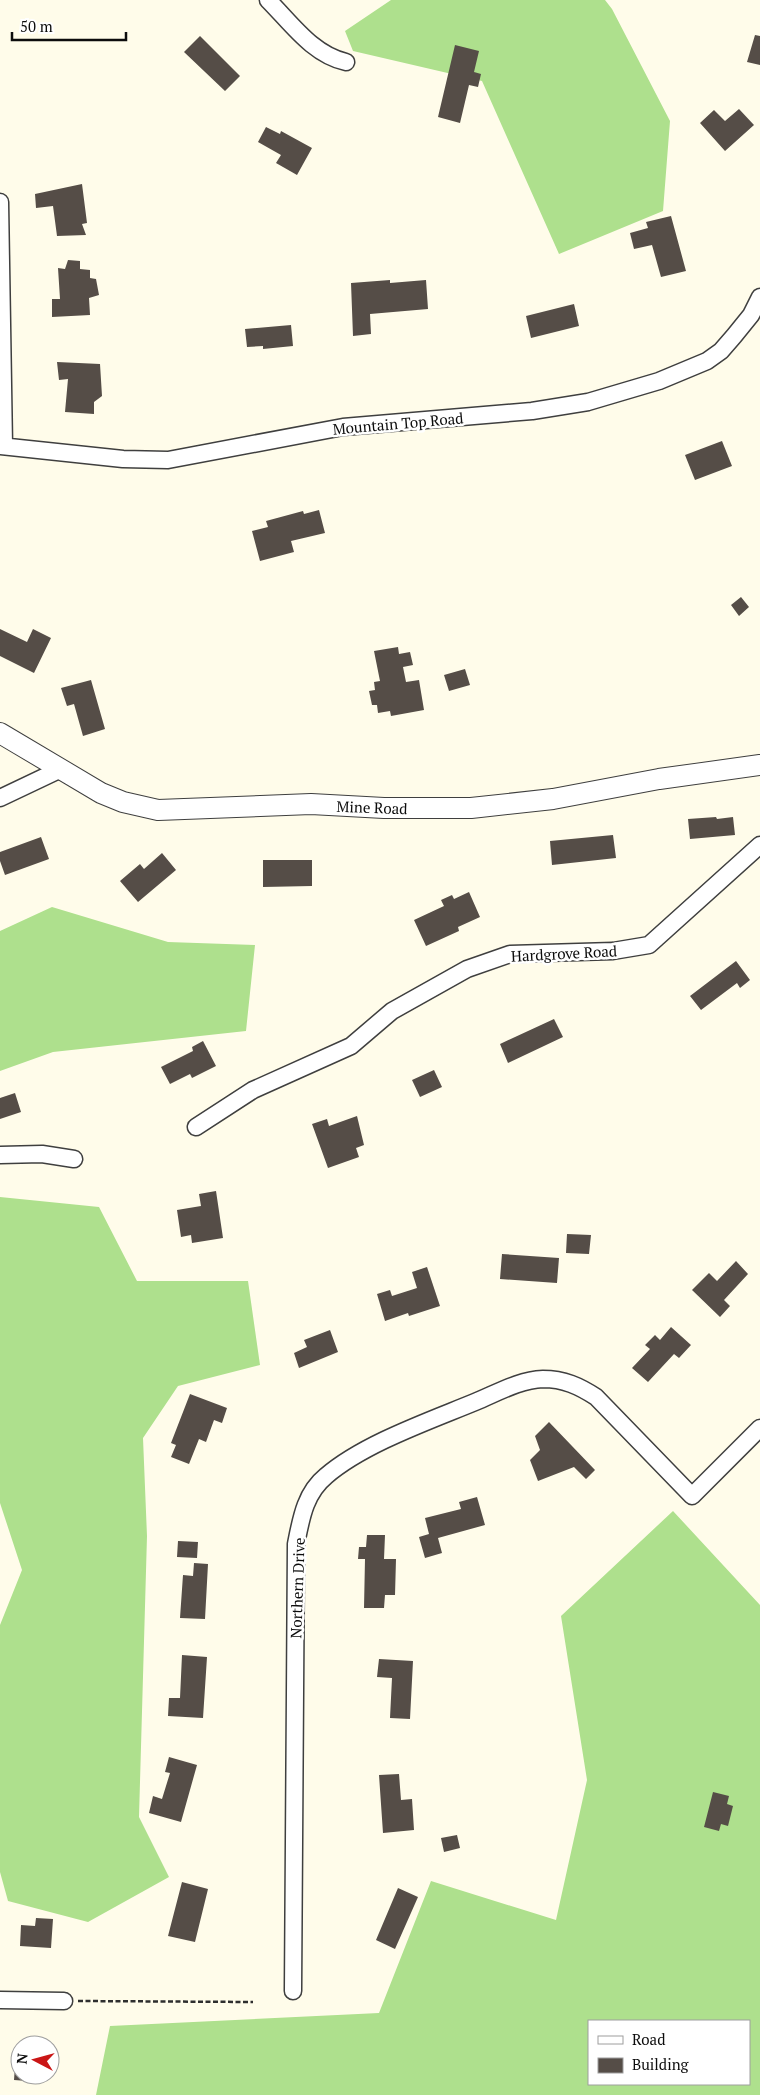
<svg xmlns="http://www.w3.org/2000/svg" width="760" height="2095" font-family="'PT Serif',serif">
<style>
.forest{fill:#aee08d;fill-rule:evenodd}
.building{fill:#554d47}
.lines{fill:none;stroke-linecap:round;stroke-linejoin:round}
.minor-casing{stroke:#3f3f3f;stroke-width:19}
.tertiary-casing{stroke:#3f3f3f;stroke-width:22}
.path{stroke:#2e2e2e;stroke-width:2.5;stroke-dasharray:5 2.5;stroke-linecap:butt}
.minor{stroke:#fff;stroke-width:16}
.tertiary{stroke:#fff;stroke-width:20}
.labels{text-anchor:middle;dominant-baseline:central;stroke-width:5;stroke-linejoin:round;paint-order:stroke}
.street-label{font-size:15px;fill:#0c0c0c;stroke:#fff}
</style>
<rect width="100%" height="100%" fill="#fffcea"/>
<!-- forest -->
<path class="forest" d="M391 0H605L612 9 670 121 663 211 559 254 482 81 353 51 345 31Z
M52 907 168 942 255 945 246 1031 53 1052 0 1071V931Z
M0 1197 99 1207 137 1281H248L260 1365 178 1386 143 1438 147 1536 139 1817 169 1877 88 1922 8 1901 0 1872V1625L22 1570 0 1503Z
M673 1511 760 1605V2095H96L110 2026 379 2013 431 1881 556 1920 587 1780 561 1616ZM589 2021H749V2084H589Z"/>
<!-- building -->
<path class="building" d="M755 35 760 36V65L747 62Z
M200 36 240 76 225 91 184 52Z
M455 45 479 51 474 72 481 74 478 87 469 85 460 123 438 117Z
M739 109 754 125 725 151 700 123 714 110 725 121Z
M266 127 280 134 281 131 312 148 297 175 276 163 281 155 258 142Z
M82 184 87 223 82 224 86 235 57 236 53 206 36 208 35 194Z
M671 216 686 271 661 277 652 245 634 249 630 233 648 228 646 222Z
M68 260 80 261V269L90 270V278L96 279 99 295 89 298 90 315 52 317V299H60L58 268 65 269Z
M390 280V283L426 280 428 309 370 314 371 334 353 336 351 283Z
M574 304 579 326 531 338 526 316Z
M291 325 293 346 263 349V346L247 347 245 329Z
M57 362 100 364 102 396 94 402V414L65 412 68 379 59 380Z
M722 441 732 466 695 480 685 455Z
M319 510 325 533 291 541 294 552 260 561 252 531 268 527 266 521 303 511 304 514Z
M741 597 749 607 739 616 731 605Z
M0 629 27 642 33 629 51 638 34 673 0 656Z
M398 647 399 654 410 652 413 665 403 667 406 682 419 680 424 710 391 716 390 711 378 713 377 705H372L369 691 375 690 374 682 380 681 374 651Z
M465 669 470 685 449 691 444 675Z
M91 680 105 729 83 736 74 704 67 706 61 688Z
M716 817 717 819 733 817 735 835 690 839 688 819Z
M613 835 616 858 552 865 550 841Z
M41 837 49 859 5 875 0 861V852Z
M162 853 176 870 138 902 120 881 140 864 144 869Z
M263 860H312V886L263 887Z
M469 892 480 917 458 927 459 931 426 946 414 920 444 906 441 900 452 895 454 899Z
M736 961 750 980 740 988 737 983 701 1010 690 996Z
M554 1019 563 1037 508 1063 500 1044Z
M203 1041 216 1066 192 1078 190 1074 170 1084 161 1067 193 1051 192 1047Z
M434 1070 442 1087 420 1097 412 1080Z
M15 1093 21 1112 0 1119V1098Z
M357 1116 364 1145 356 1148 359 1157 328 1168 312 1124 327 1119 329 1126Z
M216 1191 223 1238 192 1243 191 1235 181 1237 177 1210 201 1206 199 1194Z
M567 1234 591 1235 589 1254 566 1253Z
M502 1254 559 1258 557 1283 500 1279Z
M736 1261 748 1274 724 1300 730 1306 720 1317 692 1290 709 1273 717 1281Z
M427 1267 440 1306 409 1316 408 1313 385 1321 377 1294 390 1290 392 1296 417 1288 412 1272Z
M671 1327 691 1345 679 1358 674 1354 648 1382 632 1368 650 1349 645 1345 655 1335 660 1340Z
M330 1330 338 1352 299 1368 294 1353 307 1347 304 1340Z
M190 1394 227 1408 222 1423 214 1420 206 1442 199 1439 189 1464 171 1457 176 1445 171 1443Z
M549 1422 595 1470 586 1479 574 1467 538 1481 530 1460 540 1450 535 1436Z
M477 1497 485 1525 438 1538 442 1553 425 1558 419 1537 429 1534 425 1518 461 1509 459 1502Z
M367 1535H385L384 1559H396L395 1595H385L384 1608H364L365 1559H358L359 1547H366Z
M178 1541 198 1542 197 1558 177 1557Z
M194 1563 208 1564 205 1619 180 1618 183 1575 193 1576Z
M182 1655 207 1657 203 1718 168 1716 169 1698H180Z
M379 1659 413 1661 410 1719 390 1718 392 1678 377 1677Z
M169 1757 197 1765 181 1822 149 1813 153 1796 162 1799 170 1773 165 1772Z
M399 1774 401 1800 412 1799 414 1830 383 1833 379 1775Z
M713 1792 729 1796 727 1804 733 1806 728 1826 721 1824 719 1831 704 1827Z
M457 1835 460 1848 444 1852 441 1838Z
M182 1882 208 1889 195 1942 168 1936Z
M398 1888 418 1897 395 1949 376 1940Z
M36 1918 53 1919 51 1948 20 1946 21 1925 35 1926Z
M16 2052 20 2053V2075H41V2082L14 2080Z"/>
<g class="lines">
<!-- minor casing -->
<g class="minor-casing">
<path id="minor" d="M268 0C291 23 313 55 346 62
M0 202 4 446
M0 446 123 459 168 460 343 427 532 411 588 402 659 381 707 361 721 351 734 336 751 315 760 297
M0 798 59 770
M196 1127 253 1090 351 1046 392 1011 467 969 510 954 613 951 649 945 760 845
M0 1155 42 1154 74 1159
M293 1991 296 1544C301 1519 305 1493 326 1476 363 1444 429 1421 475 1402 497 1393 519 1380 543 1379 564 1379 579 1386 596 1397L692 1496 760 1428
M0 2000 64 2001"/>
</g>
<!-- tertiary casing -->
<g class="tertiary-casing">
<path id="tertiary" d="M0 733 101 793 123 802 158 810 311 804 384 808H471L553 799 659 779 760 765"/>
</g>
<!-- path -->
<path class="path" d="M78 2001 253 2002"/>
<!-- minor -->
<use href="#minor" class="minor"/>
<!-- tertiary -->
<use href="#tertiary" class="tertiary"/>
</g>
<g class="labels">
<!-- street labels -->
<g class="street-label">
<text transform="translate(398 423) rotate(-5)">Mountain Top Road</text>
<text transform="translate(372 807) rotate(2)">Mine Road</text>
<text transform="translate(564 953) rotate(-3)">Hardgrove Road</text>
<text transform="translate(297 1588) rotate(-88)">Northern Drive</text>
</g>
</g>
<!-- legend -->
<rect x="588" y="2020" width="162" height="65" fill="#ffffff" stroke="#9e9e9e"/>
<rect x="598" y="2036" width="25" height="8" fill="#ffffff" stroke="#9e9e9e"/>
<text x="632" y="2045" font-size="15" fill="#0c0c0c">Road</text>
<rect x="598" y="2058" width="25" height="15" fill="#554d47" stroke="#9e9e9e"/>
<text x="632" y="2070" font-size="15" fill="#0c0c0c">Building</text>
<!-- north arrow -->
<g transform="translate(35 2060) rotate(276)"><circle r="24" fill="#ffffff" stroke="#9e9e9e"/>
<path d="M0-4L9 19L0 12L-9 19Z" fill="#ca1616"/>
<text y="-8" font-size="14" font-weight="bold" text-anchor="middle" fill="#0c0c0c">N</text>
</g>
<!-- scale -->
<path d="M12 32v8h114v-8" fill="none" stroke="#0c0c0c" stroke-width="2.5"/>
<text x="20" y="32" font-size="15" fill="#0c0c0c" stroke="#ffffff" stroke-width="4" paint-order="stroke">50 m</text>
</svg>
